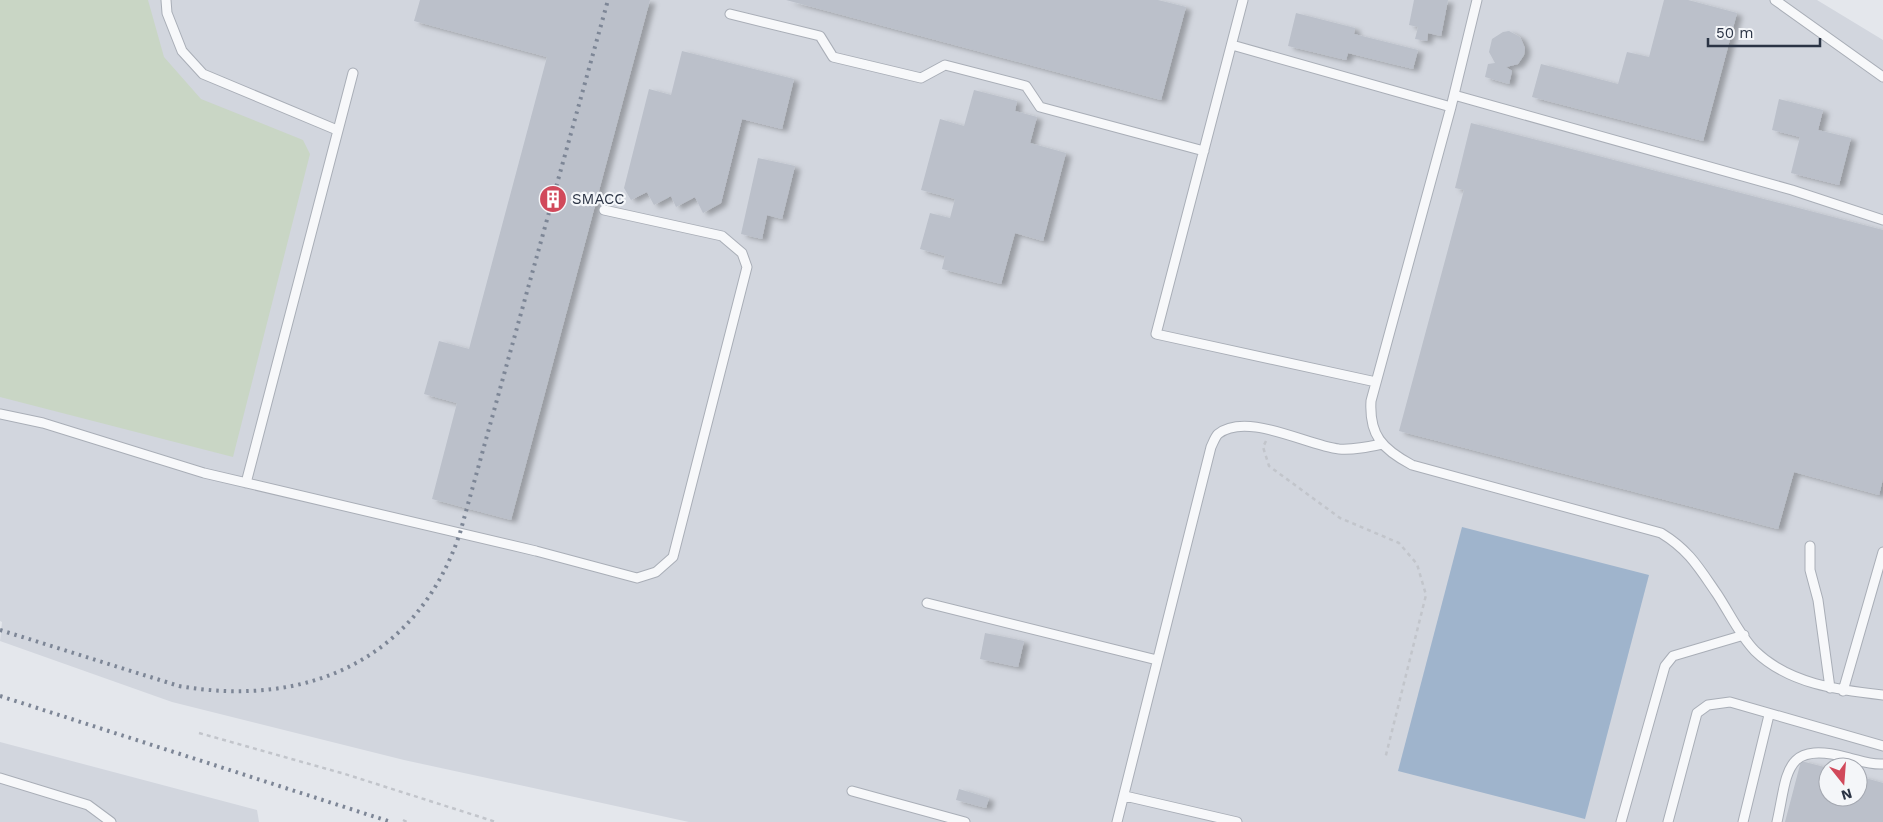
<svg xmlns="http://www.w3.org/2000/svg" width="1883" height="822" font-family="'Work Sans',sans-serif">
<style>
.built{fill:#d2d6de;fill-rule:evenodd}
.green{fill:#c9d6c5}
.water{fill:#9fb4cc}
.building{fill:#bbc0ca;filter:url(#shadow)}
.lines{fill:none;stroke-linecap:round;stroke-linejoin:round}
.lane-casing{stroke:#a9aeb7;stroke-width:11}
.path{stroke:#c2c5cb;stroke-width:2.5;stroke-dasharray:4 4;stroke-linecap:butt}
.lane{stroke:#f7f8fa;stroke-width:9}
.rail{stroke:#7d8696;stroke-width:4;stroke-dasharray:2.5 5;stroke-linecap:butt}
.labels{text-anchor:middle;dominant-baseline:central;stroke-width:4.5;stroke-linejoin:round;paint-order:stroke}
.poi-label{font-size:15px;fill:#2b3445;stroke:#f4f6f9;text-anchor:start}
</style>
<defs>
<filter id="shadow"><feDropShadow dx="5.5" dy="3" stdDeviation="2.5" flood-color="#0004"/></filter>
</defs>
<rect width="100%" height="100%" fill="#e4e7ec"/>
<!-- built -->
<path class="built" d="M0 0H1817L1883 40V822H689L404 760 172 702 0 641 2 622 0 621ZM1828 767H1858V797H1828Z
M0 742 257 810 259 822H0Z"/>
<!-- green -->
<path class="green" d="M0 0H148L164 57 201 99 303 140 310 154 233 457 0 397Z"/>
<!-- water -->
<path class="water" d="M1462 527 1649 575 1585 819 1398 771Z"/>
<!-- building -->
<path class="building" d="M420 0H650L511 520 432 499 457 403 424 394 439 341 469 349 547 57 414 21Z
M786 0H1158L1186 7 1161 100Z
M1414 0H1448L1441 36 1428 33 1427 41 1415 39 1418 27 1409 25Z
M1664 0H1688L1737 13 1703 141 1532 97 1541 64 1618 84 1627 52 1649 57Z
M1296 13 1355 28 1354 34 1418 50 1413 69 1348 53 1346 60 1288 46Z
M1509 31 1520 37 1525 48 1524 55 1518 64 1506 67 1512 71 1509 84 1485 77 1488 64 1495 63 1489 52 1492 39 1503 32Z
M682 51 794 79 782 129 742 119 721 203 703 213 695 197 676 207 671 196 654 205 647 192 631 200 624 188 649 89 671 95Z
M974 90 1017 101 1015 111 1037 117 1030 143 1066 153 1043 241 1015 233 1001 284 942 269 945 256 920 249 930 213 950 218 955 199 921 190 940 119 964 126Z
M1779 99 1823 110 1818 130 1851 138 1839 185 1791 173 1800 137 1772 130Z
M1471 123 1883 230V479L1879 495 1794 472 1778 529 1399 431 1464 190 1455 188Z
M758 158 795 166 782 219 767 215 762 239 741 234Z
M985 633 1024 641 1018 667 980 659Z
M1801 761 1828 768V797H1858V776L1883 783V822H1785Z
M959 789 989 798 986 808 956 800Z"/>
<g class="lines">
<!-- lane casing -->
<g class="lane-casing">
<path id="lane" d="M166 0 167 13 182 51 203 74 337 130
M1243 0 1156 334 1376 382
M1477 0 1451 107 1371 401C1369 435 1382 449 1412 465L1661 533C1689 550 1699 568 1717 594 1729 612 1740 636 1755 651 1789 684 1838 690 1883 695
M1775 0 1883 77
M730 14 820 36 833 57 921 78 945 65 1026 86 1040 107 1204 151
M1232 45 1451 107
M1454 95 1792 190 1883 220
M0 414 43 423 204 473 536 551 637 578 656 572 673 557 747 267 742 253 722 236 604 210
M246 483 353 73
M1810 546V570L1818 600 1830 688
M927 603 1157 660
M1843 691 1883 552
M0 778 88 805 111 822
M852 791 965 822
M1125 796 1237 822
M1117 822 1211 447C1213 443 1215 437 1218 434 1247 411 1308 446 1339 449 1354 450 1368 447 1382 444
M1621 822 1665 666 1673 656 1744 635
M1668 822 1697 713 1708 705 1730 702 1883 746
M1743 822 1769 715
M1777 822C1788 773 1783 741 1846 757 1859 760 1869 765 1883 764"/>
</g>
<!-- path -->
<path class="path" d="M1266 441 1263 447 1269 466 1340 518 1399 543 1417 564 1426 595 1385 759
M199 733 345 774 496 822
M403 820 407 822"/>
<!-- lane -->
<use href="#lane" class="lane"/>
<!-- rail -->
<path class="rail" d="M0 630 179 686C306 708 417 661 460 533L608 0
M0 696 391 822"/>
</g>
<!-- icons -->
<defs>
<g id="building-disc" transform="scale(1.4375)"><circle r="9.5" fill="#d1495b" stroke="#f4f6f9"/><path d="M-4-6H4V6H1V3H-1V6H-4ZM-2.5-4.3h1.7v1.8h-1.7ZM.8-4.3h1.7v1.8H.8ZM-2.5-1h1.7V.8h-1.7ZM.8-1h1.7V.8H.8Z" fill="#fff"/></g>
</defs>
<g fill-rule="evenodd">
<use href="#building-disc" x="553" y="199"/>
</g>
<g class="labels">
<!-- poi labels -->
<g class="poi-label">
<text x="572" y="199">SMACC</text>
</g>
</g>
<!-- north arrow -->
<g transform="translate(1843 782) rotate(163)"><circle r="24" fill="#f4f6f9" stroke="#a4a8b1"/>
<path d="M0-4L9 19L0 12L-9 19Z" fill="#d1495b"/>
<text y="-8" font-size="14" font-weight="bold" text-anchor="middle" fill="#2b3445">N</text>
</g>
<!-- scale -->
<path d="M1708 38v8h112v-8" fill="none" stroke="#2b3445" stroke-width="2.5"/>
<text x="1716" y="38" font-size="15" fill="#2b3445" stroke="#f4f6f9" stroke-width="4" paint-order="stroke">50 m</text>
</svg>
